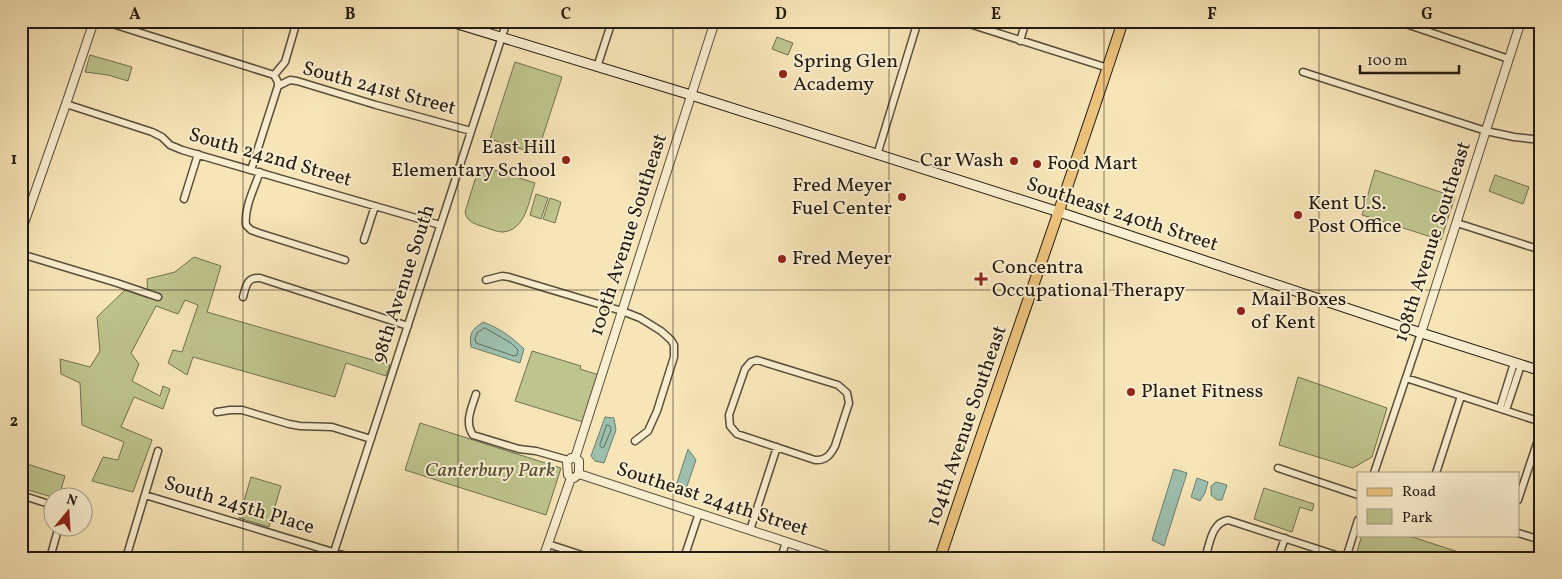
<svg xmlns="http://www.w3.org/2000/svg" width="1562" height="579" font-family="Vollkorn,serif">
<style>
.green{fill:#bec48d;stroke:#70704f}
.water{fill:#9dbfae;stroke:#6c7d6f}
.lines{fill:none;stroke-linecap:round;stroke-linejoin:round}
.shore{stroke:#606d60;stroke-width:1}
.minor-casing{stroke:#584e3a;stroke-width:9}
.tertiary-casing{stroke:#584e3a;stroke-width:10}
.secondary-casing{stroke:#231b11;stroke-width:11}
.primary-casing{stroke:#231b11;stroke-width:12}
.minor{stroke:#faeed0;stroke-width:6}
.tertiary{stroke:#faeed0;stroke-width:8}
.secondary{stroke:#faeed0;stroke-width:9}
.primary{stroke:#ecc27c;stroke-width:10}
.grid{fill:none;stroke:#231b11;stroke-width:1;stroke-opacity:0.55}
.poi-dot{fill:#8f2418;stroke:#faeed0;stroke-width:2}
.labels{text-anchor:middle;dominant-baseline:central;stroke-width:4;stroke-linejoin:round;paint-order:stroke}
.poi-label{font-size:20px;fill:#231b11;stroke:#faeed0;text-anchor:start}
.street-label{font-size:20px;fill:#231b11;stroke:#faeed0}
.park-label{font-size:20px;font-style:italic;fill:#524e36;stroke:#faeed0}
.neatline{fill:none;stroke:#231b11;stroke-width:2}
.grid-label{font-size:16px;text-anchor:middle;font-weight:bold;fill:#231b11}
</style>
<rect width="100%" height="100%" fill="#f7e5b7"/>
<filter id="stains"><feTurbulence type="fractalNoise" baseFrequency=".004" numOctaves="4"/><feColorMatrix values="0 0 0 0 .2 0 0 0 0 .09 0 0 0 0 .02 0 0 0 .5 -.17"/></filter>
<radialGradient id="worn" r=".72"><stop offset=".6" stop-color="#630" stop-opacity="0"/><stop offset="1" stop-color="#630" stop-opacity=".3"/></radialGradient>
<!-- green -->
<path class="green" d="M777 37 793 43 788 55 772 49Z
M90 55 132 67 128 81 108 75 85 72Z
M515 62 562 77 537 154 490 139Z
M482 166 535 183C529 200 526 230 503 232 496 232 488 228 481 226 472 223 467 221 465 212L479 167Z
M1375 170 1455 197 1441 240 1362 215Z
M1495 175 1529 187 1523 204 1489 191Z
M536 194 548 198 541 219 530 215Z
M550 198 561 202 555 223 543 219Z
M194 257 221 266 207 312 390 365 386 376 346 363 335 397 193 357 187 375 168 363 173 350 182 352 198 305 185 300 178 314 156 306 131 353 139 364 132 381 160 396 163 386 170 389 163 409 134 397 121 427 152 440 133 492 92 481 103 457 118 460 124 442 82 425 80 383 61 374 60 359 90 367 100 351 97 317 125 290 148 298 147 279 175 272Z
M532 351 581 366 580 369 599 375 583 422 515 401Z
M1298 377 1387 408 1372 457 1353 468 1279 445Z
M420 423 561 468 546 515 405 470Z
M21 462 65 476 59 496 52 497 21 488Z
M251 477 281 486 269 527 239 518Z
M1264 488 1314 504 1312 511 1300 507 1292 532 1254 519Z
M1362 535H1406L1477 558H1355Z"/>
<!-- water -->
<path class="water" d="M483 322C499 328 512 337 524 349L520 363 471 347C469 332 472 330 483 322Z
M605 417 614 418 616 430 604 463 595 461 591 456Z
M688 449 696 460 686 489 676 486Z
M1174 469 1187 473 1164 546 1152 540Z
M1197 478 1208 482 1205 493 1200 501 1191 497Z
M1216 482 1227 485 1222 500H1217L1211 495V486Z"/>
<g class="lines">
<!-- shore -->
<path class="shore" d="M485 328 511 343 518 350 517 355 514 356 476 343 475 339 477 333Z
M607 425 610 426 611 430 604 447 602 448 600 445Z"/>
<!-- minor casing -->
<g class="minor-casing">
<path id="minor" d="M103 21 274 75 278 82V86L251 170
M960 21 1108 68
M1397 21 1509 59
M1020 41 1026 21
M597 67 612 21
M1303 72 1486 131 1514 137 1541 140
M274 75 285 62 297 21
M278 86 290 80 297 81 376 105 471 131
M66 104 152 132 162 137 170 145 182 150 440 225
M877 155 918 21
M260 172C254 189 244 208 246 225L251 230 259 233 345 260
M184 199 198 154
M1457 223 1541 250
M364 240 375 206
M21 254 117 283 158 297
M486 280 502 276 509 277 622 311 640 318 661 331 671 340 674 345V357L657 411 648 431 635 441
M243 297C246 286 247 277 260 278L408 326
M757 360 838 385 847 393 849 403 835 446C831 454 826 461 815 460L737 434 730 426 729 415 745 369 751 362Z
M1406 378 1541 422
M476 394C472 407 464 422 473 435L519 449 536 451 568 460
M1500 408 1514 363
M1506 410 1521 365
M217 412 230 410H242L289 424 300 426 332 427 371 439
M1278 468 1358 495
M1374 473 1421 333
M1436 473 1461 396
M21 495 52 505
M145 495 353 558
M1518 500 1541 431
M750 530 777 447
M1518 533 1541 540
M548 544 591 558
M50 558 59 526
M126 558 158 451
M332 558 507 21
M684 558 699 513
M781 558 786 542
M1205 558C1210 544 1211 523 1228 520L1345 558
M1278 558 1285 538
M1346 558 1358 520"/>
</g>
<!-- tertiary casing -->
<g class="tertiary-casing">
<path id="tertiary" d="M21 232 66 104 94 21
M1421 333 1521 21
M571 458H575L579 461V474L574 478H571L568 475 567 462Z
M575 458 715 21
M579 474 835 558
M543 558 571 478"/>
</g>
<!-- secondary casing -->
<g class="secondary-casing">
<path id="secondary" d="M448 21 691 95 1059 212 1412 330 1541 371"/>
</g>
<!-- primary casing -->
<g class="primary-casing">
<path id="primary" d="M940 558C1000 378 1064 201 1123 21"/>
</g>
<!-- minor -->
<use href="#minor" class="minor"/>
<!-- tertiary -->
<use href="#tertiary" class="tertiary"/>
<!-- secondary -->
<use href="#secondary" class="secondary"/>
<!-- primary -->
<use href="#primary" class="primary"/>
</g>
<!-- grid -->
<path class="grid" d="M243 21V558M458 21V558M673 21V558M889 21V558M1104 21V558M1319 21V558M21 290H1541"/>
<!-- markers -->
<g class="poi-dot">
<circle cx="783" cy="74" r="5"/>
<circle cx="566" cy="160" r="5"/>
<circle cx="1014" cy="161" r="5"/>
<circle cx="1037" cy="164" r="5"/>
<circle cx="902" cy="197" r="5"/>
<circle cx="1298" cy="215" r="5"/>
<circle cx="782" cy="259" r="5"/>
<path d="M978.5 271.5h5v5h5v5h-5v5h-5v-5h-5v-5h5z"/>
<circle cx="1241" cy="311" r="5"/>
<circle cx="1131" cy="392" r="5"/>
</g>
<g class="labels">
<!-- poi labels -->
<g class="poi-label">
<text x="793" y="62">Spring Glen<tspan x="793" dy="23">Academy</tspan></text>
<text x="556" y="148" text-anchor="end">East Hill<tspan x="556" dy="23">Elementary School</tspan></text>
<text x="1004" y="161" text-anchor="end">Car Wash</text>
<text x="1047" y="164">Food Mart</text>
<text x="892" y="186" text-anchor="end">Fred Meyer<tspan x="892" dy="23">Fuel Center</tspan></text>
<text x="1308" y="204">Kent U.S.<tspan x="1308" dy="23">Post Office</tspan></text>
<text x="792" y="259">Fred Meyer</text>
<text x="992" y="268">Concentra<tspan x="992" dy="23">Occupational Therapy</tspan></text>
<text x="1251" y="300">Mail Boxes<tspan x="1251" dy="23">of Kent</tspan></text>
<text x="1141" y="392">Planet Fitness</text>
</g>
<!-- street labels -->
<g class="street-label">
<text transform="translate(379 89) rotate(15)">South 241st Street</text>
<text transform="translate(270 158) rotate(16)">South 242nd Street</text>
<text transform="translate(1122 215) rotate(18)">Southeast 240th Street</text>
<text transform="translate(629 235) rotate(-72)">100th Avenue Southeast</text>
<text transform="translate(1433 242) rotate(-72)">108th Avenue Southeast</text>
<text transform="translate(404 284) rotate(-72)">98th Avenue South</text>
<text transform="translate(967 426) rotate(-71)">104th Avenue Southeast</text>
<text transform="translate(712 500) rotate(18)">Southeast 244th Street</text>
<text transform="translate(239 506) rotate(17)">South 245th Place</text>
</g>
<!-- park labels -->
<g class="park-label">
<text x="490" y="471">Canterbury Park</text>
</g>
</g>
<!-- margin -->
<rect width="1562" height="579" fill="none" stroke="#f7e5b7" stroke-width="55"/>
<!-- legend -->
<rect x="1357" y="472" width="162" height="65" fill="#faeed0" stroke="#a49a84"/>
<rect x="1367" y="488" width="25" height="8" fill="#ecc27c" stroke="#a49a84"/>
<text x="1402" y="496" font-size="15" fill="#231b11">Road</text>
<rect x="1367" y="509" width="25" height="15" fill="#bec48d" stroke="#a49a84"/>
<text x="1402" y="522" font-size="15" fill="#231b11">Park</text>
<!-- north arrow -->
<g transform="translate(68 512) rotate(18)"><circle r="24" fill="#faeed0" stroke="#a49a84"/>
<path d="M0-4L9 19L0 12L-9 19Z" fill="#8f2418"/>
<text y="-8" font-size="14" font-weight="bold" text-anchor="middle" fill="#231b11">N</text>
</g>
<!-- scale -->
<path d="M1360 65v8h99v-8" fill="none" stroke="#231b11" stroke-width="2.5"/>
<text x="1367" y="65" font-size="15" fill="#231b11" stroke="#faeed0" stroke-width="4" paint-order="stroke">100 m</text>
<rect x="28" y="28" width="1506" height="524" class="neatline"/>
<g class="grid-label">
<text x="135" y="19">A</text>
<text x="350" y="19">B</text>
<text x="566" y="19">C</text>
<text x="781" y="19">D</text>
<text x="996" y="19">E</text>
<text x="1212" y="19">F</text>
<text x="1427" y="19">G</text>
<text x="14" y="164">1</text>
<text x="14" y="426">2</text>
</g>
<rect width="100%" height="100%" filter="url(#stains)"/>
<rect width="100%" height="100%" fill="url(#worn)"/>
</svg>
